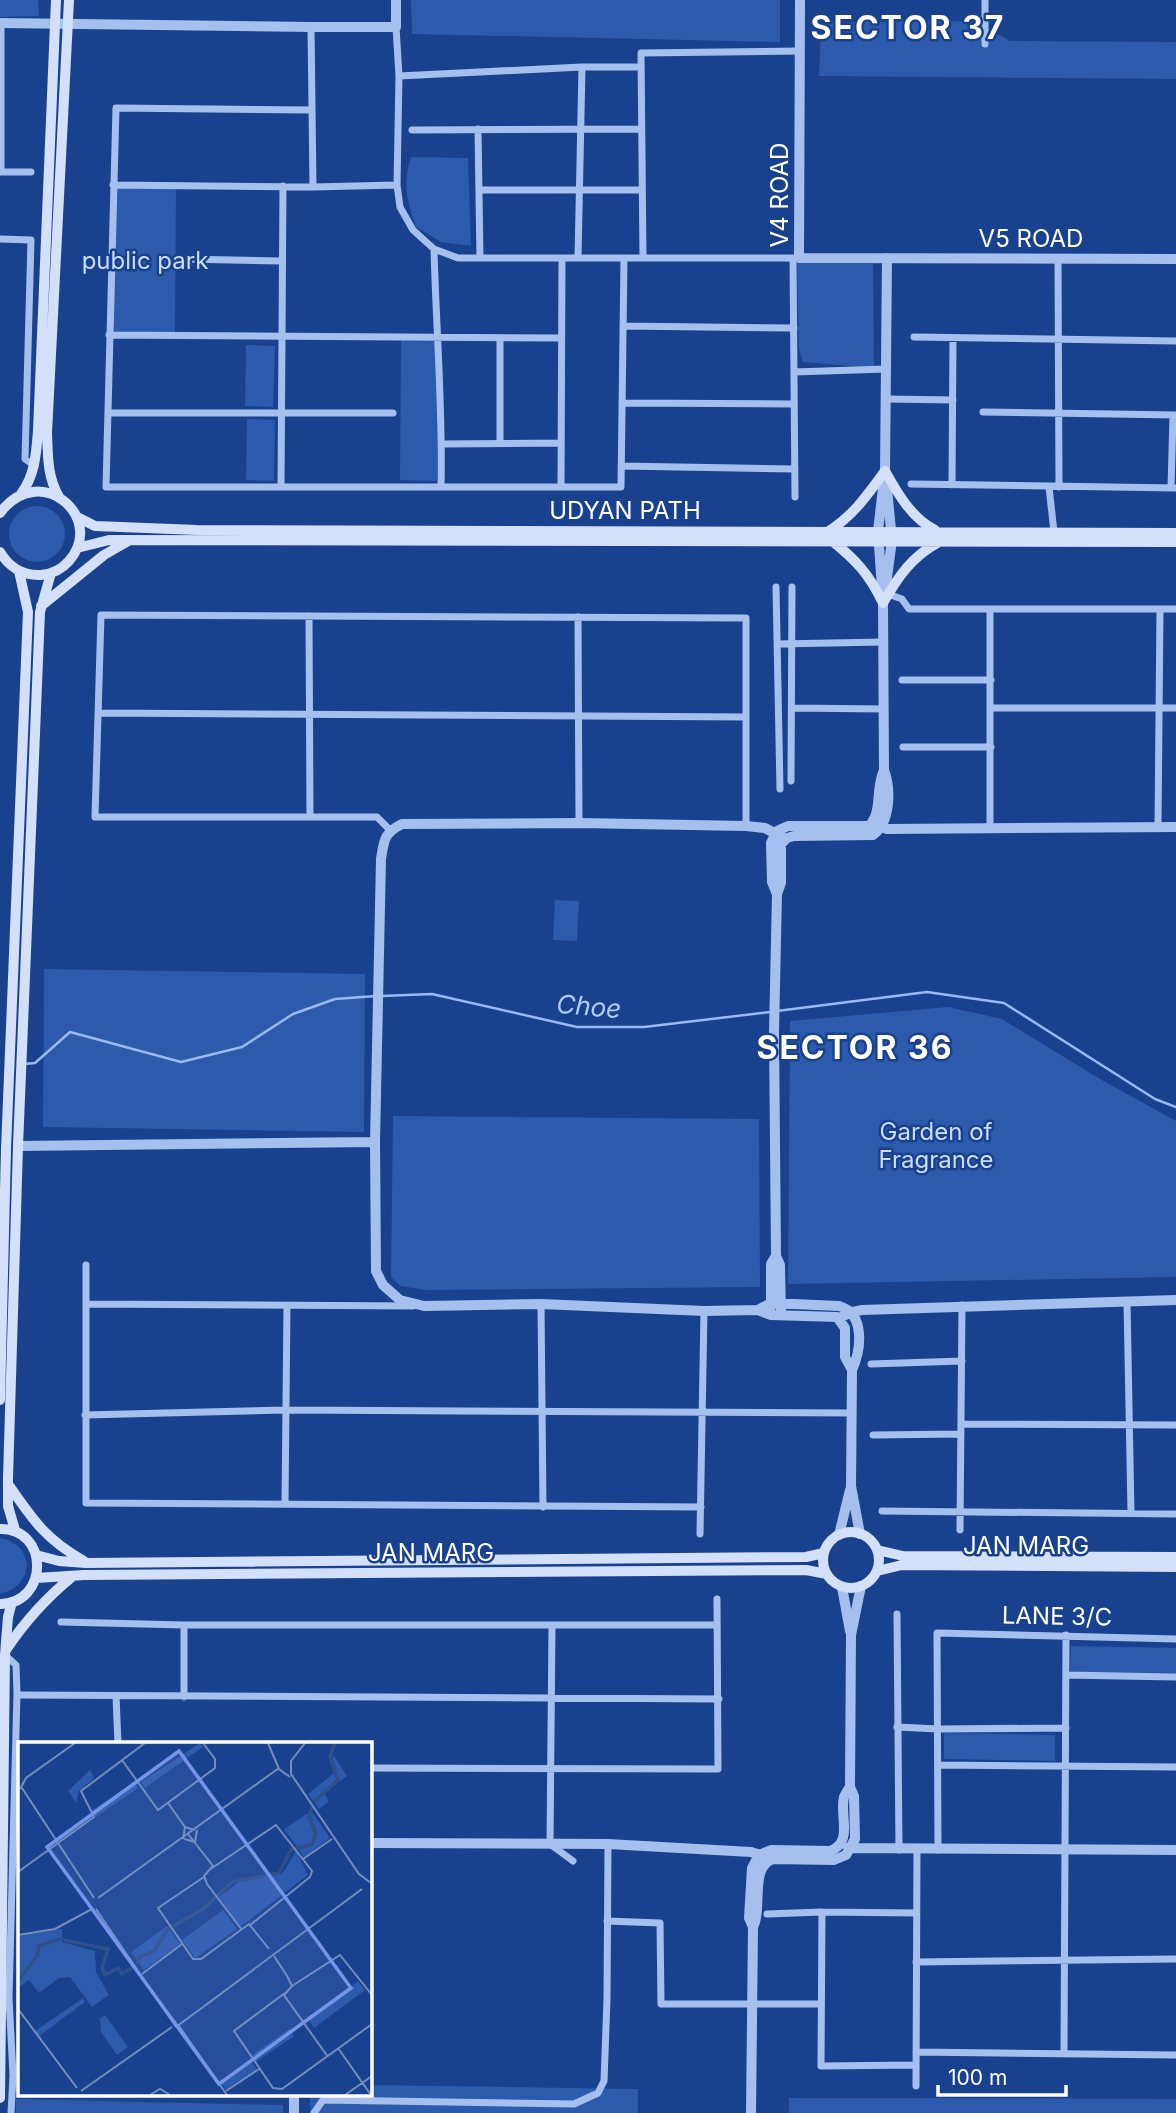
<svg xmlns="http://www.w3.org/2000/svg" width="1176" height="2113" font-family="Inter,sans-serif">
<style>
.green{fill:#2c5aac}
.lines{fill:none;stroke-linecap:round;stroke-linejoin:round}
.stream{stroke:#98b9f1;stroke-width:2.5}
.minor{stroke:#a5c0ee;stroke-width:7}
.tertiary{stroke:#a5c0ee;stroke-width:10}
.secondary{stroke:#d3e0fa;stroke-width:10}
.labels{text-anchor:middle;dominant-baseline:central;stroke-width:5;stroke-linejoin:round;paint-order:stroke}
.street-label{font-size:24px;fill:#fff;stroke:#19418e}
.park-label{font-size:24px;fill:#ccddfa;stroke:#19418e}
.water-label{font-size:26px;font-style:italic;fill:#b1caf6;stroke:#19418e}
.district-label{font-size:32px;font-weight:bold;letter-spacing:2px;fill:#fff;stroke:#19418e}
.inset-river{fill:none;stroke:#304e88;stroke-width:3.5}
.inset-road{fill:none;stroke:#758dbb;stroke-width:2}
.view{fill:#7795e8;fill-opacity:0.15;stroke:#7795e8;stroke-width:3.5}
.inset-edge{fill:none;stroke:#fff;stroke-width:3.5}
</style>
<rect width="100%" height="100%" fill="#19418e"/>
<!-- green -->
<path class="green" d="M0 0H38L39 16 0 17Z
M411 0H780V42L412 34Z
M975 21 1010 41 1176 42V79L819 76 821 22Z
M411 157 468 158 471 246 441 242 416 227C407 199 402 186 411 157Z
M117 188 176 189 175 332H111Z
M797 263 873 264 874 368 803 362 799 349Z
M401 340 438 341 437 481 400 480Z
M246 345 275 346 273 407 245 406Z
M247 419 275 420 274 481 246 480Z
M9 534a28 28 0 1 1 56 0a28 28 0 1 1-56 0Z
M555 900 579 901 577 941 553 940Z
M44 969 365 974 364 1132 43 1127Z
M948 1007 1002 1019 1100 1079 1176 1121V1277L788 1284 790 1021Z
M393 1116 759 1119 760 1287 426 1290 400 1286 391 1277Z
M0 1538C36 1544 35 1587 0 1594Z
M1071 1646 1176 1648V1673L1070 1672Z
M944 1733 1055 1735V1761L944 1759Z
M369 2085 638 2089V2113H310V2094H369Z
M789 2098 1176 2099V2113H789Z
M16 2099 283 2105V2113H16Z"/>
<g class="lines">
<!-- stream -->
<path class="stream" d="M382 996 432 994 577 1027H644L770 1012
M777 1011 927 992 1004 1003 1155 1099 1176 1107
M24 1064 35 1063 70 1032 181 1062 242 1047 293 1014 335 999 376 996"/>
<!-- minor -->
<path class="minor" d="M985 0V44
M1 23V172
M311 27 313 187
M396 27 399 76 397 185 400 207 413 230 434 249 458 258H799
M399 76 582 67H641
M312 110 116 108 106 487H621L624 258
M478 129 480 258
M412 130 641 129
M0 172H31
M113 185 313 187 397 185
M479 190H642
M0 239 31 240 25 459 35 466
M434 249C436 328 443 408 441 487
M578 258 582 67
M643 258 641 53 799 51
M793 258 795 497
M183 259 281 261
M1058 259 1059 487
M623 326 794 328
M109 335 561 338
M914 337 1176 341
M500 338V443
M794 372 886 369
M886 399 953 400
M622 403 794 404
M983 412 1176 415
M108 413H393
M442 444 561 443
M621 466 795 469
M911 484 1176 488
M952 485 953 338
M281 487 283 186
M561 487 562 258
M1049 487 1054 532
M1171 488 1173 415
M776 587 780 789
M888 594 902 599 909 609H1176
M309 616 310 816
M578 617 579 823
M778 644 883 642
M902 680H991
M792 708 883 709
M991 708H1176
M99 713 746 717
M903 747H991
M791 781 792 587
M1158 827 1160 609
M990 828V609
M390 830 377 817H95L101 615 746 618V826
M86 1265V1503L701 1507
M1127 1301 1131 1513
M86 1304 413 1306
M541 1304 543 1507
M871 1364 962 1361
M85 1415 286 1410 852 1413
M961 1424 1176 1425
M873 1435 961 1434
M285 1503 287 1306
M882 1511 1176 1514
M960 1530 962 1305
M700 1534 704 1311
M897 1614 899 1850
M61 1622 184 1625H717
M552 1625 550 1844 573 1861
M5 1655 16 1665 17 1693 9 1998 13 2075 11 2113
M1066 1675 1176 1677
M21 1695 719 1699
M116 1696 118 1744
M184 1697V1625
M897 1727 938 1729 1066 1728
M938 1765 1176 1767
M369 1768 718 1769 717 1599
M938 1850 937 1633 1176 1639
M767 1914 822 1912
M607 1921 660 1923 661 2004H821
M916 1962 1176 1959
M916 2052 1176 2055
M1064 2053 1066 1635
M916 2065 821 2066 822 1912 916 1913
M916 2086 917 1850
M314 2113 323 2100 574 2104 598 2093 604 2081 607 2000 608 1844"/>
<!-- tertiary -->
<path class="tertiary" d="M800 0 799 258 1176 259
M0 23 311 27H396V0
M886 585 892 540 887 489
M872 823 887 829 1176 827
M785 839 765 828 746 826 579 823 402 824C384 833 384 840 381 859L375 1142 376 1271 383 1285 400 1300 424 1306 541 1304 704 1311 758 1310 771 1315 837 1317 845 1328V1357L852 1370
M777 894 772 882 771 843 777 831 788 826H869C883 812 875 789 884 770
M18 1146 375 1142
M771 1307V1264L776 1256
M758 1310 771 1303 839 1306C866 1314 861 1350 852 1370L851 1486 860 1534
M781 1314 780 1265 776 1256 774 1032 777 894 781 883V844L787 838 794 836 873 835C891 822 891 789 884 770L883 603 878 531 885 471 887 258
M839 1318 852 1312 862 1310 1176 1300
M839 1535 850 1490
M842 1587 850 1631
M369 1843 608 1844 751 1852 763 1856
M848 1848 1176 1850
M753 1927C763 1908 749 1865 774 1859L834 1860 846 1855 855 1839 854 1796 850 1787 851 1635 861 1586
M294 2113V2094
M751 2113 753 1927 749 1918 752 1868 759 1855 771 1850 830 1851C854 1842 839 1816 844 1797 844 1796 849 1788 850 1787"/>
<!-- secondary -->
<path class="secondary" d="M21 494C35 475 36 455 38 431L56 0
M59 497C47 476 48 456 47 433L69 0
M0 513C39 460 107 517 69 561 62 569 52 574 41 575 23 576 9 567 0 552
M77 517 95 526 197 530 1176 533
M829 531C854 515 868 494 885 471 897 492 911 518 935 530
M831 540C856 560 869 574 883 603
M77 548 109 540 1176 542
M883 603C898 577 912 556 939 542
M41 606 104 555 130 540
M0 1400 6 1149 28 612 19 571
M8 1484C33 1520 45 1539 84 1561
M0 1529C50 1528 49 1604 0 1604
M15 1530 8 1506V1478L18 1146 40 612 51 573
M823 1560a28 28 0 1 1 56 0a28 28 0 1 1-56 0Z
M877 1550 903 1556 1176 1557
M36 1555 59 1561 86 1563 806 1557 824 1553
M877 1571 902 1565 1176 1567
M36 1578 84 1575 806 1570 827 1574
M6 1650C25 1621 46 1598 73 1576
M0 2098 5 1655 8 1617 12 1602"/>
</g>
<g class="labels">
<!-- street labels -->
<g class="street-label">
<text transform="translate(779 195) rotate(-90)">V4 ROAD</text>
<text x="1031" y="238">V5 ROAD</text>
<text x="625" y="510">UDYAN PATH</text>
<text x="1026" y="1545">JAN MARG</text>
<text x="431" y="1552">JAN MARG</text>
<text transform="translate(1057 1616) rotate(1)">LANE 3/C</text>
</g>
<!-- park labels -->
<g class="park-label">
<text x="145" y="260">public park</text>
<text x="936" y="1131">Garden of<tspan x="936" dy="28">Fragrance</tspan></text>
</g>
<!-- water labels -->
<g class="water-label">
<text transform="translate(589 1006) rotate(5)">Choe</text>
</g>
<!-- district labels -->
<g class="district-label">
<text x="908" y="27">SECTOR 37</text>
<text x="855" y="1047">SECTOR 36</text>
</g>
</g>
<!-- overview -->
<g transform="translate(18 1742)">
<rect width="354" height="354" fill="#19418e"/>
<path d="M182 1 185 5 127 46 123 40ZM316 14 329 34 306 51 311 59 301 67 290 52 316 31 311 17ZM72 28 76 36 61 49 58 61 50 49ZM116 40 120 46 78 75 73 69ZM293 69 312 96 286 115 266 87ZM278 109 290 133 222 185 201 155 225 137 264 132ZM205 168 219 187 177 216 164 198ZM149 184 162 202 126 228 113 210ZM44 187V200L77 209 78 230 91 253 74 265 52 235 41 236 21 251 11 238 0 246V194ZM340 239 347 248 296 286 289 276ZM65 256 67 260 21 294 17 289ZM87 273 110 305 99 313 83 290 82 276ZM271 287 276 294 238 320 234 313ZM232 318 239 327 208 348 202 339Z" fill="#2c5aac"/>
<path class="inset-river" d="M296 60 320 38 312 14 317 1M119 222 121 215 136 209 150 187 185 167 214 140 261 131 273 108 294 102 298 92 291 74 294 65M0 239 19 214 21 204 42 197 90 207 84 226 87 233 100 226 104 232 115 225"/>
<path class="inset-road" d="M250 1 261 27 272 35M287 1 273 19V32L341 132 353 141M104 18 140 68 197 26V17L185 1M4 46 76 156M2 47 8 36 57 1M150 61 167 85M170 92 195 124 186 134 189 142M165 97 167 85 177 88M166 97 177 100 179 88M285 117 314 97M194 126 258 83 294 129 292 135 231 184M0 130 76 75 63 49 127 1M186 135 140 166 175 217H183L231 182 251 207M189 142 224 188M80 156 261 26M78 167 158 285M0 193 37 187 74 167M256 214 271 237M124 232 164 202M270 236 274 244 266 253 310 315M274 244 322 213 354 253M267 251 216 289 255 346 264 347 354 282M0 267 59 346M161 284 209 353M158 285 344 147M320 306 353 353M63 349 154 285M208 349 241 327M132 353 142 347 152 353M327 353 354 334"/>
<path class="view" d="M161 9 333 246 201 342 29 105Z"/>
<rect width="354" height="354" class="inset-edge"/>
</g>
<!-- scale -->
<path d="M938 2085v10h128v-10" fill="none" stroke="#ffffff" stroke-width="3.5"/>
<text x="948" y="2085" font-size="21" fill="#ffffff" stroke="#19418e" stroke-width="5" paint-order="stroke">100 m</text>
</svg>
